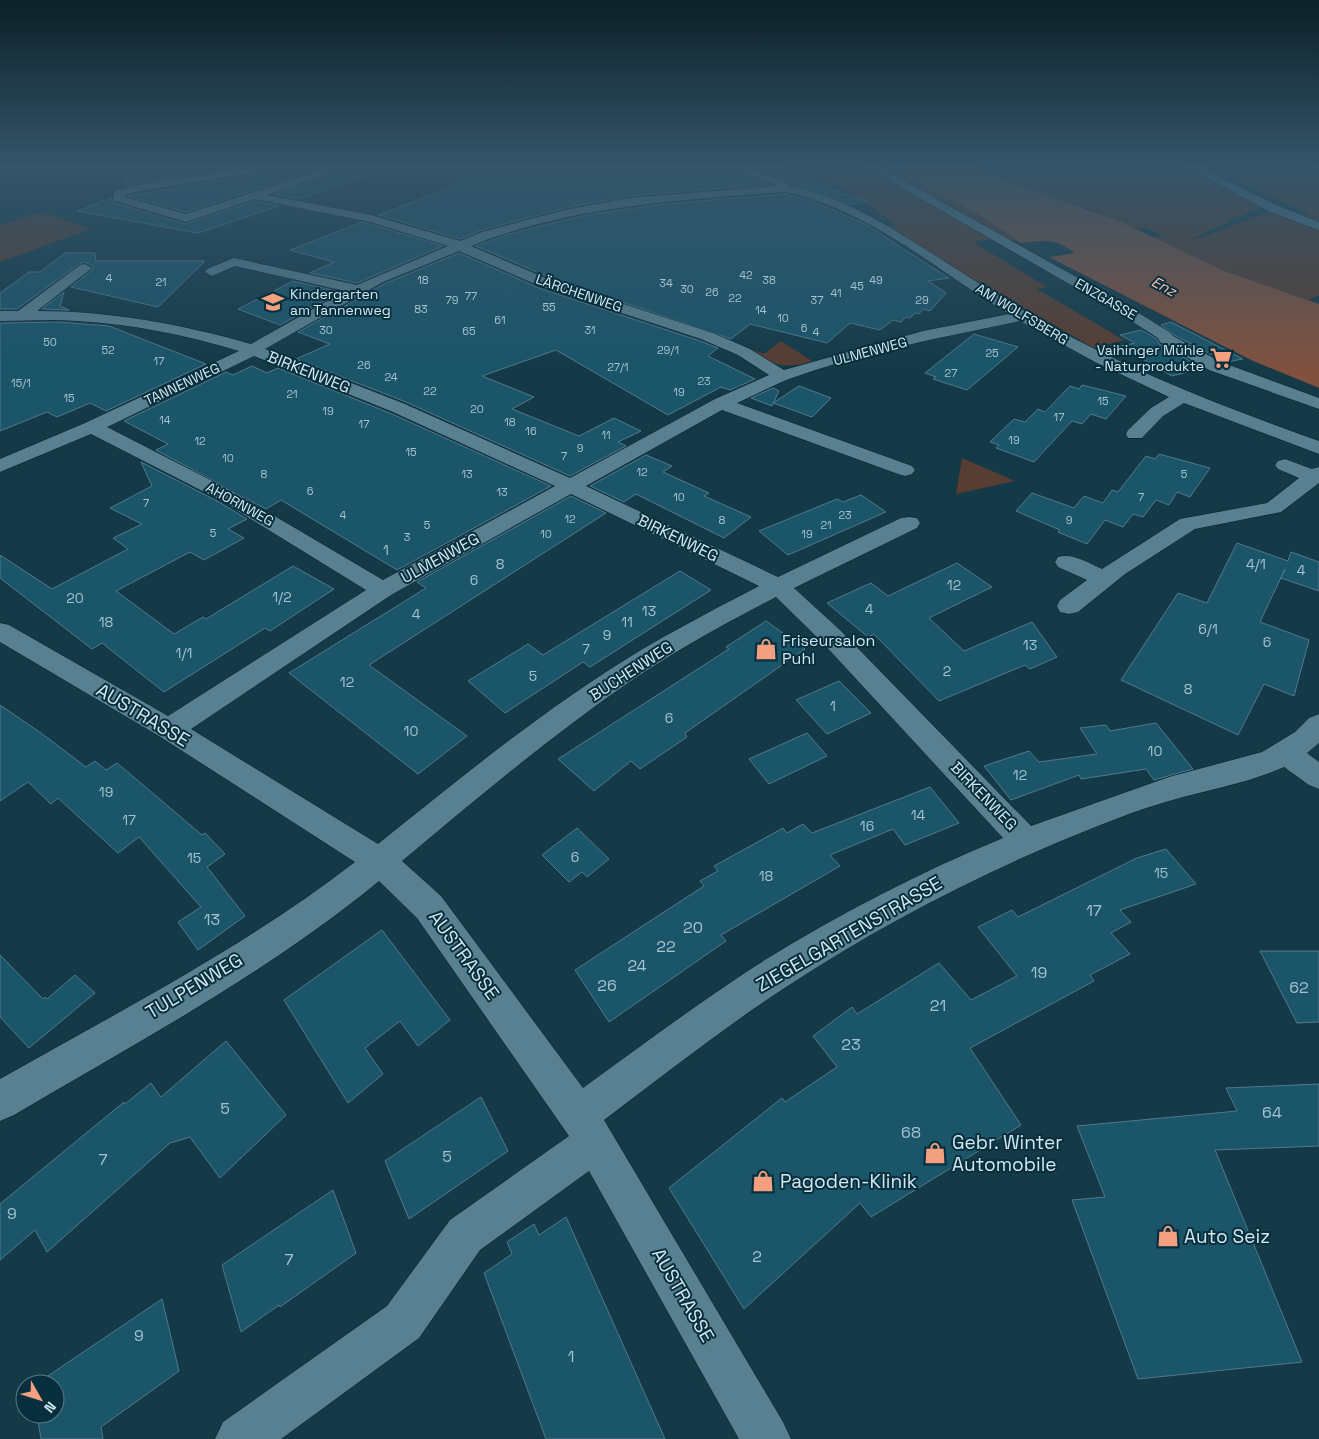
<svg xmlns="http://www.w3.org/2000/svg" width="1319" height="1439" font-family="'Space Grotesk',sans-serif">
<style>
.green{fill:#583d32}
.water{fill:#80513f}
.building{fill:#1a556a;stroke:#537989}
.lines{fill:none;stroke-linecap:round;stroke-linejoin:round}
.minor-casing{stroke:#03202a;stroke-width:1}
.minor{fill:#598090;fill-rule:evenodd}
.labels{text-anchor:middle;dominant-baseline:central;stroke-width:4;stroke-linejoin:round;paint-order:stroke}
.far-number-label{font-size:11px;fill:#a5c2ce}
.far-street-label{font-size:14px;fill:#d3e7f0;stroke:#072f3d}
.far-poi-label{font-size:14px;fill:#d3e7f0;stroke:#072f3d;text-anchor:start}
.number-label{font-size:14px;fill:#a5c2ce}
.far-water-label{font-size:15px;font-style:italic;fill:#ffc1a9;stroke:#072f3d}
.street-label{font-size:16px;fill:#d3e7f0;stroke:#072f3d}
.poi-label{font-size:16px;fill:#d3e7f0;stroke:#072f3d;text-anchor:start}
.near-number-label{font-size:16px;fill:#a5c2ce}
.near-street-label{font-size:19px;fill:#d3e7f0;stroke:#072f3d}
.near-poi-label{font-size:19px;fill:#d3e7f0;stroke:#072f3d;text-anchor:start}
</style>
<rect width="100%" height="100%" fill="#143a48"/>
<!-- green -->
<path class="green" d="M781 167H884L979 214 1017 241 1010 242 1002 237 973 242 1047 287 1037 289 1124 340 1094 348 968 276 890 227 896 226C858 194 829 179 781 167Z
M976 167H1187L1261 204 1257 209 1192 239 1204 237 1270 211 1319 229V295L1309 300 1222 270 1153 238 1163 236 1146 228 1136 229 1090 209 1013 183Z
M1208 167H1319V222L1301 216 1309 214Z
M42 212 90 229 0 262V225Z
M781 341 812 361C785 370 775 365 750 352L753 350 764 354Z
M962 458 1015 481 956 494Z"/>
<!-- water -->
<path class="water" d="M885 167H976L1013 183 1119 221 1222 270 1319 304V388L1251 360 1049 257 1075 253C1055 238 1045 240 1021 243L978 214Z"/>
<!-- building -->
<path class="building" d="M207 167H242L127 186 123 180Z
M281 167H326L186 212 128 196 274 172Z
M350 167H381L382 171 298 199 274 194Z
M451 167H728L769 185 628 196 565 208 482 230 460 239 379 215 457 185Z
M750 167H762L829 187 827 188 839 191 836 192 867 201 849 204 791 185 789 181Z
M785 194 815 202 865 224 949 278 928 281 946 293 930 311 923 309 919 314 915 313 910 318 906 317 901 322 893 320 880 330 850 323 827 343 750 324 731 339 551 278 476 246 509 234 586 215 665 204Z
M111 198 114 203 185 224 255 201 279 206 198 233 77 211Z
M362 222 370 224 443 246 357 283 310 273 334 262 290 250Z
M65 253H95L96 261H205L158 307 71 287 93 269V266L85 262 79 264 17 309H0V293L29 272H40Z
M459 253 539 288 700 341 718 348 708 356 755 379 730 390 721 387 668 415 556 350 482 376 534 397 512 409 579 436 614 418 641 431 618 442 626 446 570 476 406 402 296 359 330 344 298 332 384 284Z
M293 281 340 292 280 325 238 309Z
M64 292 60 306 69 310 42 309Z
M58 322 109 326 206 364 106 411 90 403 57 417 47 412 0 431V323Z
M1171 322 1208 341 1243 359 1227 362 1222 360 1174 335 1161 325Z
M1141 330 1157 339 1159 344 1203 368 1172 376 1120 346 1135 343 1120 335Z
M974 334 1018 347 967 390 933 379 936 377 925 373Z
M252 366 267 373 278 368 392 414 551 486 397 570 281 500 266 509 156 450 168 444 124 421 226 372 233 375Z
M1082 385 1126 396 1106 419 1091 414 1082 424 1072 421 1034 462 996 448 999 445 990 442 1014 419 1025 422 1038 409 1045 412 1070 386 1079 389Z
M799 386 831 398 812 417 773 403Z
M773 388 779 391 772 406 751 398Z
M1159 454 1210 468 1190 497 1177 492 1169 505 1156 500 1143 517 1133 514 1123 527 1105 520 1087 544 1058 532 1060 530 1016 511 1032 493 1074 508 1084 496 1103 503 1112 490 1118 492 1146 456 1155 459Z
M646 455 672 466 663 472 709 493 704 496 751 517 724 538 636 494 624 502 590 486Z
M141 462 219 502 247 519 228 529 244 538 204 560 190 552 116 591 174 634 203 617 206 619 293 566 334 589 270 631 265 628 164 692 102 643 92 649 0 578V555L52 589 128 549 113 538 142 524 110 508 152 486Z
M861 495 886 512 788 555 759 531 837 499 843 502Z
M571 496 606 513 369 665 467 736 418 774 289 673 426 588 417 582Z
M1237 543 1288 561 1291 552 1319 562V591L1281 578 1285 569 1260 622 1309 640 1294 696 1264 684 1238 735 1121 680 1178 593 1207 603Z
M957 563 992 587 929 618 964 651 1032 622 1057 657 1030 669 1025 665 939 701 874 634 868 637 827 603 871 583 888 596Z
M680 571 711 590 590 667 583 662 505 713 468 681 528 644 543 655Z
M766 621 805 649 685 733 687 737 640 769 631 761 594 791 558 759 729 649 726 647Z
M839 681 871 713 827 734 796 700Z
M0 705 41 733 86 767 95 761 106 770 117 763 202 835 205 833 225 854 207 867 245 916 198 950 178 922 201 907 139 837 118 853 58 798 51 804 28 782 0 801Z
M1156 723 1193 769 1154 780 1146 769 1081 779 1079 775 1011 800 984 766 1029 751 1039 762 1097 754 1080 728 1106 725 1110 731Z
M807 733 827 756 769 784 749 759Z
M930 787 959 823 905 845 893 829 830 855 840 866 721 935 726 941 609 1022 575 970 704 886 700 881 718 871 714 866 783 828 787 833 803 824 812 833Z
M577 828 609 859 587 877 582 872 569 882 542 855Z
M1166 849 1196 884 1120 910 1131 922 1111 933 1130 954 1090 975 1094 981 970 1048 1021 1125 871 1217 860 1203 744 1309 669 1188 782 1098 785 1102 837 1067 813 1036 852 1007 857 1014 939 963 971 1000 1017 976 978 927 1012 910 1018 917 1137 858Z
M382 930 450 1020 418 1046 400 1021 365 1048 383 1074 348 1103 284 1000Z
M1260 951H1319V1022L1297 1023Z
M0 955 43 999 45 997 47 999 75 975 95 993 29 1048 0 1017Z
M226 1041 286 1115 220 1178 190 1137 170 1143 47 1252 35 1230 0 1260V1204L124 1102 125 1104 151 1083 161 1097Z
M1319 1084V1146L1215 1150 1302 1362 1138 1379 1072 1200 1105 1197 1077 1126 1237 1111 1226 1088Z
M481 1097 508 1151 409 1219 385 1161Z
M333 1190 356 1253 280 1307 279 1305 241 1332 222 1265Z
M566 1217 665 1439H546L484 1273 512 1254 507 1242 534 1224 539 1235Z
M162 1299 179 1371 101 1427 103 1439H41L37 1414H55V1384H36Z"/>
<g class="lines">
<!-- minor casing -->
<g class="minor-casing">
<path id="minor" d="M254 167H279L274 170 139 191 125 195V197L186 214 332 167H348L267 195 371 215 460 241 482 232 565 210 628 198 777 186 730 167H745L788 183 790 187C844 197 887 225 933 254 969 277 1005 300 1042 321 1130 371 1224 407 1319 441V454L1184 403 1163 416 1142 438H1128L1126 434 1128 430 1151 408 1169 397 1095 362 1020 321C943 337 864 352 789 379 772 386 754 395 737 403L912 466 915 470 912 474 905 476 898 474 722 410 586 486 778 577 901 518 909 517 917 518 920 523 917 528 794 588 840 630 1031 826 1169 777 1262 752 1295 732 1309 718 1319 714V743L1307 753 1319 762V789L1309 785 1284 767C1249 783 1212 789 1176 799 1135 810 1095 827 1056 843 962 883 871 931 786 987 723 1028 664 1075 604 1120L783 1422 791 1439H739L589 1171 480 1250 419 1338 281 1439H215L223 1422 387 1306 450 1220 569 1136 417 918 379 881C267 973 138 1042 14 1115L0 1121V1079C120 1011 245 947 355 862L159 736 0 642V623L9 625 168 716 366 590 220 500 91 434 0 472V459L85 423 239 351C186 335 132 324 77 321 51 319 26 321 0 321V311H18L80 265 85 264 92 268 37 311C110 311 181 324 251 344L345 291 235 266 212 276 205 272 207 269 234 258 357 285 448 246 370 222 255 199 186 222 115 201 113 199 115 191 139 185ZM785 192C869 209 937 271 1009 314L923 331 784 370 750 349 713 333 550 280 471 246C570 206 679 200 785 192ZM459 251 540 286 701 339 738 355 769 375 715 399 570 478 405 404 265 349 383 282ZM254 356 393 412 555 486 383 580 234 492 107 427ZM571 494 759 586C707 613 655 640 606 672 526 724 453 784 378 844L191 729 391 595ZM776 597 822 642 1003 838C918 873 835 916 757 965 697 1004 641 1046 583 1088L441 896 402 861C475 800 547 739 625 685 673 652 724 624 776 597Z
M866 167H879L1121 302 1171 333 1173 336 1221 362 1319 398V409L1209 370 1160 342 1158 338 1111 308Z
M1187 167H1200L1276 205 1319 222V230L1268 211Z
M1285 459 1312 469 1319 467V483L1281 512 1195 529 1125 574 1078 612 1069 614 1060 612 1057 606 1060 600 1087 580 1058 567 1055 562 1058 557C1073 553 1088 563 1102 569L1180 519 1267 503 1299 478 1278 469 1275 465 1278 461Z"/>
</g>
<!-- minor -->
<use href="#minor" class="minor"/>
</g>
<!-- sky -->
<linearGradient id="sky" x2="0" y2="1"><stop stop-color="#0b2028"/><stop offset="0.45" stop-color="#34556a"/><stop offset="1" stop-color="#34556a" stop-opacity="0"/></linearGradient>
<rect width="1319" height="368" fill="url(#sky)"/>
<!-- icons -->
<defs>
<g id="school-bare" transform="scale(1.725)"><path d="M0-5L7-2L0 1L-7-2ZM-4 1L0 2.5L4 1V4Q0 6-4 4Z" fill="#f2a07f" stroke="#072f3d" stroke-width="2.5" paint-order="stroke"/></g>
<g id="supermarket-bare" transform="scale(1.725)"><path d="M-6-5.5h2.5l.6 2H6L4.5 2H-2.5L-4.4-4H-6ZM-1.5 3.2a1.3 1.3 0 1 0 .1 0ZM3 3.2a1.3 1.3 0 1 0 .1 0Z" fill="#f2a07f" stroke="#072f3d" stroke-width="2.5" paint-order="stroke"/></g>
<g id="shop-bare" transform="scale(1.725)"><path d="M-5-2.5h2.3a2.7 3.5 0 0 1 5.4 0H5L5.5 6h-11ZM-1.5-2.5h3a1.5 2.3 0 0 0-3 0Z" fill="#f2a07f" stroke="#072f3d" stroke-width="2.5" paint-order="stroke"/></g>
</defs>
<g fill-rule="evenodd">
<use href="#school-bare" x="273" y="302"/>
<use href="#supermarket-bare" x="1221" y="358"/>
<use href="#shop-bare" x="766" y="649"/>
<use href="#shop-bare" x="935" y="1153"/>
<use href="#shop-bare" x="763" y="1181"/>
<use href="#shop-bare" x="1168" y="1236"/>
</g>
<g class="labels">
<!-- far-number labels -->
<g class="far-number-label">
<text x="746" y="275">42</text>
<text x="109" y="278">4</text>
<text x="423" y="280">18</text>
<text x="769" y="280">38</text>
<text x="876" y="280">49</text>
<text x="161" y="282">21</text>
<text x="666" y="283">34</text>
<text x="857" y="286">45</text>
<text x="687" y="289">30</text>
<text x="712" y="292">26</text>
<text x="836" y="293">41</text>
<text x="471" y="296">77</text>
<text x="735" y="298">22</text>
<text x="452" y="300">79</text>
<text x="817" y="300">37</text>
<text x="922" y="300">29</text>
<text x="549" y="307">55</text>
<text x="421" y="309">83</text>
<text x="761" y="310">14</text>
<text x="783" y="318">10</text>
<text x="500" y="320">61</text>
<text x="804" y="328">6</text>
<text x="326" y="330">30</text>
<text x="590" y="330">31</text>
<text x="469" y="331">65</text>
<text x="816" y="332">4</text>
<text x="50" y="342">50</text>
<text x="108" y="350">52</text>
<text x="668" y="350">29/1</text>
<text x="992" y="353">25</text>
<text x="159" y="361">17</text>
<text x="364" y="365">26</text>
<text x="618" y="367">27/1</text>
<text x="951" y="373">27</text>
<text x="391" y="377">24</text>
<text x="704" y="381">23</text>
<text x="21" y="383">15/1</text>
<text x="430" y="391">22</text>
<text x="679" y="392">19</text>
<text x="292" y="394">21</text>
<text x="69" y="398">15</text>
<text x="1103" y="401">15</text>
<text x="477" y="409">20</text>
<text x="328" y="411">19</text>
<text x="1059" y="417">17</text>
<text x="165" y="420">14</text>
<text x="510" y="422">18</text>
<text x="364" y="424">17</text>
<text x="531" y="431">16</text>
<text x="606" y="435">11</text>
<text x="1014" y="440">19</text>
<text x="200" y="441">12</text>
<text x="580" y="448">9</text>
<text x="411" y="452">15</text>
<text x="564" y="456">7</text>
<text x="228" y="458">10</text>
<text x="642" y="472">12</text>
<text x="264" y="474">8</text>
<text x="467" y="474">13</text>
<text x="1184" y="474">5</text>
<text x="310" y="491">6</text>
<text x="502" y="492">13</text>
<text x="679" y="497">10</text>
<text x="1141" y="497">7</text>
<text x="146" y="503">7</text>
<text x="343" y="515">4</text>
<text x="845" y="515">23</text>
<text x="570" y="519">12</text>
<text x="722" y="520">8</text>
<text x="1069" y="520">9</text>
<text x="427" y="525">5</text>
<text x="826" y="525">21</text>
<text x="213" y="533">5</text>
<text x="546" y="534">10</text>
<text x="807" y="534">19</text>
<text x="407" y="537">3</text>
</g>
<!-- far-street labels -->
<g class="far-street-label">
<text transform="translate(579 293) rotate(19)">LÄRCHENWEG</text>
<text transform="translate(1106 299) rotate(30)">ENZGASSE</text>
<text transform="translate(1022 314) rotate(31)">AM WOLFSBERG</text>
<text transform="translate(870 351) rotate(-15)">ULMENWEG</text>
<text transform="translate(182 384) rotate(-25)">TANNENWEG</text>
<text transform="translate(240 504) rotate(29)">AHORNWEG</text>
</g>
<!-- far-poi labels -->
<g class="far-poi-label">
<text x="290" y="294">Kindergarten<tspan x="290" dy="16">am Tannenweg</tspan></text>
<text x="1204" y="350" text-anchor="end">Vaihinger Mühle<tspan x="1204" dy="16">- Naturprodukte</tspan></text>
</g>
<!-- number labels -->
<g class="number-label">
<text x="386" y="550">1</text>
<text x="500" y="564">8</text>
<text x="1256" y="564">4/1</text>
<text x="1301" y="570">4</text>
<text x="474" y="580">6</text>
<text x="954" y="585">12</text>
<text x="282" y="597">1/2</text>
<text x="75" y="598">20</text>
<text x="869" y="609">4</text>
<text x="649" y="611">13</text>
<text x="416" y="614">4</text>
<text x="106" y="622">18</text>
<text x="627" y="622">11</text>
<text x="1208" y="629">6/1</text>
<text x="607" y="635">9</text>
<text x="1267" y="642">6</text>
<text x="1030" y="645">13</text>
<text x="586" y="649">7</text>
<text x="184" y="653">1/1</text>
<text x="947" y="671">2</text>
<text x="533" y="676">5</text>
<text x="347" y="682">12</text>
<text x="1188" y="689">8</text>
<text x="833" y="706">1</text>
<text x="669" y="718">6</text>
<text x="411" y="731">10</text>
<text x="1155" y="751">10</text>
<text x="1020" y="775">12</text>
<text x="106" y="792">19</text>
<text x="918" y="815">14</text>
<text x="129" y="820">17</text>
<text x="867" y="826">16</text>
<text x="575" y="857">6</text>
<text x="194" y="858">15</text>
<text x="1161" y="873">15</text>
<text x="766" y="876">18</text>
</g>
<!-- far-water labels -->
<g class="far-water-label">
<text transform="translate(1164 286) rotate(28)">Enz</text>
</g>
<!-- street labels -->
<g class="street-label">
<text transform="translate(309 372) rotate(22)">BIRKENWEG</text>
<text transform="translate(678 538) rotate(26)">BIRKENWEG</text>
<text transform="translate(440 558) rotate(-29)">ULMENWEG</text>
<text transform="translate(631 671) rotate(-33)">BUCHENWEG</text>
<text transform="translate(984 796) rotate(46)">BIRKENWEG</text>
</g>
<!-- poi labels -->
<g class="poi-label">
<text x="782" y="640">Friseursalon<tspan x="782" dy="18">Puhl</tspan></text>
</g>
<!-- near-number labels -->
<g class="near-number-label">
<text x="1094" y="910">17</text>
<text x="212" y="919">13</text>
<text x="693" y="927">20</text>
<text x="666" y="946">22</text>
<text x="637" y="965">24</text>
<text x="1039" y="972">19</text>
<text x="607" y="985">26</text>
<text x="1299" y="987">62</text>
<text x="938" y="1005">21</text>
<text x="851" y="1044">23</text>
<text x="225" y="1108">5</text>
<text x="1272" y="1112">64</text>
<text x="911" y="1132">68</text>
<text x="447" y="1156">5</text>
<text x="103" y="1159">7</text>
<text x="12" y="1213">9</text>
<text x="757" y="1256">2</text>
<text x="289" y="1259">7</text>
<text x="139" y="1335">9</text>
<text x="571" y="1356">1</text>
</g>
<!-- near-street labels -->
<g class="near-street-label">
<text transform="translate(143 715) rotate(31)">AUSTRASSE</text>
<text transform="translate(849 934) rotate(-30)">ZIEGELGARTENSTRASSE</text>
<text transform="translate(464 955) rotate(54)">AUSTRASSE</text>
<text transform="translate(194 986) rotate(-31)">TULPENWEG</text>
<text transform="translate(683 1295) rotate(60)">AUSTRASSE</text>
</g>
<!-- near-poi labels -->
<g class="near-poi-label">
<text x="952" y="1142">Gebr. Winter<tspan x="952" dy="22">Automobile</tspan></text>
<text x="780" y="1181">Pagoden-Klinik</text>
<text x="1184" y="1236">Auto Seiz</text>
</g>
</g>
<!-- north arrow -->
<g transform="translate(40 1399) rotate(129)"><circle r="24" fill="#072f3d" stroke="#597985"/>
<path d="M0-4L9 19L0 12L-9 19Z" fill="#f2a07f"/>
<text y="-8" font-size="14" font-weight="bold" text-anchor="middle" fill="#d3e7f0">N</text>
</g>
</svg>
